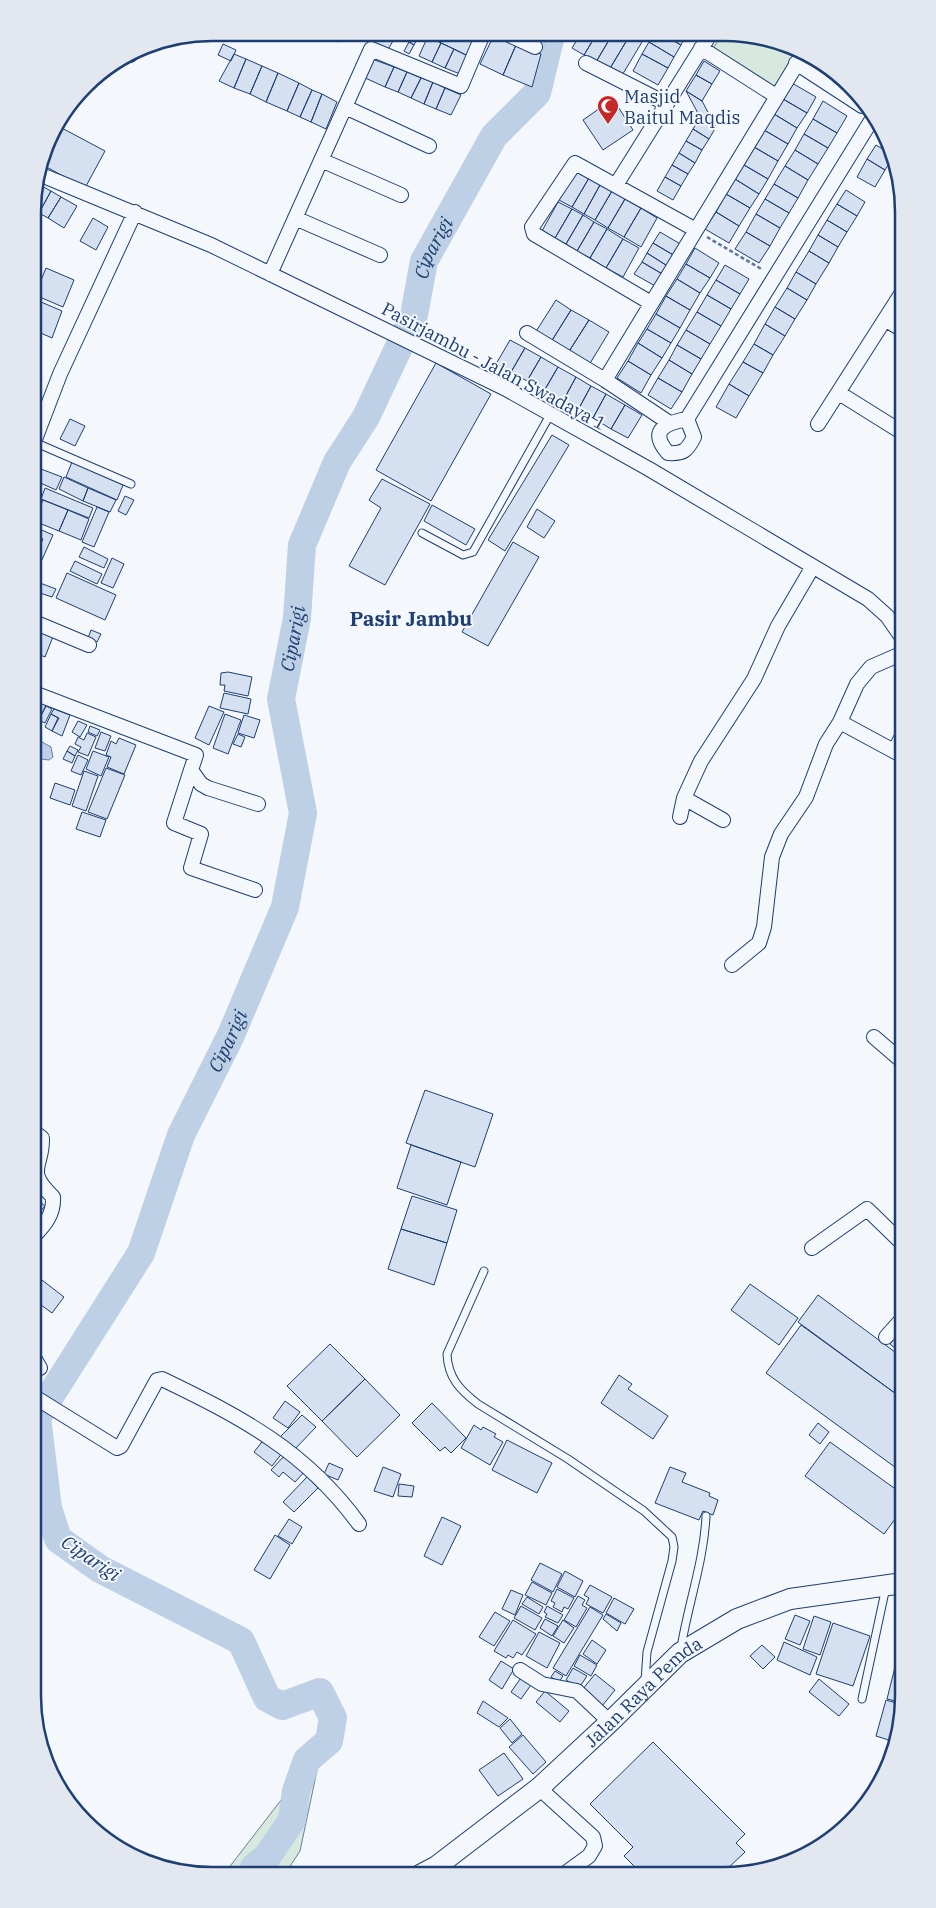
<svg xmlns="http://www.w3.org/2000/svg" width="936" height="1908" font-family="'IBM Plex Serif',serif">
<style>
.green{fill:#d7e8df;stroke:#687fa3}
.water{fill:#bed0e5;stroke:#687fa3}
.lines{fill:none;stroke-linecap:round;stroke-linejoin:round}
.river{stroke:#bed0e5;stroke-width:28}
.building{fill:#d5e0f0;stroke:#1d3f73}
.lane-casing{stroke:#1d3f73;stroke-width:9}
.street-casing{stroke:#1d3f73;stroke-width:16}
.secondary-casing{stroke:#1d3f73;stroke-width:22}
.path{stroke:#5e769c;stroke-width:2.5;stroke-dasharray:4 2.5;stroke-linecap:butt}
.lane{stroke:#f4f7fb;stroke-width:7}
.street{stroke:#f4f7fb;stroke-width:14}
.secondary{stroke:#f4f7fb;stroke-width:20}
.labels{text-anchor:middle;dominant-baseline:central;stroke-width:4;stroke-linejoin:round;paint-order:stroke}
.poi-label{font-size:18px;fill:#1d3f73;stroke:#f4f7fb;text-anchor:start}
.street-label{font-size:18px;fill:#1d3f73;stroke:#f4f7fb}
.water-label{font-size:19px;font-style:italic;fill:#1d3f73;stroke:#f4f7fb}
.quarter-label{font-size:20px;font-weight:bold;fill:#1d3f73;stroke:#f4f7fb}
.rim{fill:none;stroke:#1d3f73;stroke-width:2.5}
</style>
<rect width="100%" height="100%" fill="#f4f7fb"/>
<!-- green -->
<path class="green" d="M721 36H759L798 55 776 90 712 50Z
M322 1747 300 1851 285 1874H224Z"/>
<!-- water -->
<path class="water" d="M37 739 51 747 53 757 49 760 33 758V740Z"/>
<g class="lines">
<!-- river -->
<path class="river" id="s1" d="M252 1874 254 1867 267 1857 292 1820 296 1791 307 1760 329 1741 333 1718 320 1692 282 1706 267 1698 241 1641 100 1569 58 1539 48 1508 37 1417 141 1253 181 1135 231 1035 285 907 303 813 281 699 297 618 302 545 337 462 366 417 414 315 424 261 494 136 537 93 551 35"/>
</g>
<!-- building -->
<path class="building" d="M322 33H343L338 42Z
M376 34 396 36 387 51 371 42Z
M413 34H420L414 45 409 42Z
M435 34H457L474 43 468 56 433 39Z
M458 34H478L474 43Z
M529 34 547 35 545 42Z
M494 35 516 45 503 75 480 64Z
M580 35H596L584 55 572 48Z
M596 35H612L596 62 584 55Z
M612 35H630L609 70 596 62Z
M630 35 642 42 621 77 609 70Z
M653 35H663L681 45 674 57 649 42Z
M663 35H686L681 45Z
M428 36 441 43 432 62 419 56Z
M409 42 414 45 409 54 404 51Z
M649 42 674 57 668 68 642 54Z
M441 43 454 49 445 68 432 62Z
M223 44 236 50 231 61 218 55Z
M516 45 541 54 532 87 503 75Z
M454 49 468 56 460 74 445 68Z
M234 54 246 59 234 88 219 81Z
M642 54 668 68 658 85 633 71Z
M246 59 262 66 250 94 234 88Z
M372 59 394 67 385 87 363 77Z
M704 61 720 71 712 84 696 75Z
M262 66 278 73 266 102 250 94Z
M394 67 407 72 398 92 385 87Z
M407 72 421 78 411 98 398 92Z
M278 73 299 83 287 111 266 102Z
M696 75 712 84 702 101 686 91Z
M421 78 433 82 424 104 411 98Z
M433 82 445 88 436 109 424 104Z
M299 83 312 90 300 117 287 111Z
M792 83 816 97 807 113 783 99Z
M445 88 461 95 451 115 436 109Z
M312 90 322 94 311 122 300 117Z
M686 91 702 101 716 127 700 117Z
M322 94 337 102 326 129 311 122Z
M613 99 633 130 603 150 583 120Z
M783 99 807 113 797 128 774 114Z
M823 101 847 116 837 133 813 119Z
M774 114 797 128 788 144 764 130Z
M700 117 716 127 709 139 693 129Z
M813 119 837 133 828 148 804 134Z
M58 126 105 151 85 188 41 164 46 148Z
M693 129 709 139 702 150 686 141Z
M764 130 788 144 778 161 754 147Z
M804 134 828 148 818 164 795 150Z
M686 141 702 150 695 163 679 153Z
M876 145 894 156 885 170 867 159Z
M754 147 778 161 768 179 744 165Z
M795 150 818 164 808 180 785 166Z
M679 153 695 163 688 174 672 165Z
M867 159 885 170 875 187 857 177Z
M672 165 688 174 681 186 665 177Z
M744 165 768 179 759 194 735 179Z
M785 166 808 180 798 198 774 184Z
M576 171 589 178 572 207 559 200Z
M665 177 681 186 673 200 657 191Z
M589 178 600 185 584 214 572 207Z
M735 179 759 194 750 208 726 194Z
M36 183 51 191 39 213 34 210Z
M774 184 798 198 789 213 765 199Z
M600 185 612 191 595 220 584 214Z
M846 190 865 202 857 216 837 204Z
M51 191 61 197 48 218 39 213Z
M612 191 625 199 608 228 595 220Z
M726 194 750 208 739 226 716 212Z
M61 197 77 206 64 228 48 218Z
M625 199 641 208 624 237 608 228Z
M765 199 789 213 780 228 756 214Z
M558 202 572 209 555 238 542 231Z
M837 204 857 216 847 232 827 220Z
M641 208 657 218 641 247 624 237Z
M572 209 583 215 566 244 555 238Z
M716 212 739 226 729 243 705 229Z
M756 214 780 228 770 246 746 232Z
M583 215 594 222 577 251 566 244Z
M93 218 108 227 96 250 80 241Z
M827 220 847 232 838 247 818 235Z
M594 222 607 229 590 258 577 251Z
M607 229 623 239 606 268 590 258Z
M660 232 682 245 675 256 653 243Z
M746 232 770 246 759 263 735 249Z
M818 235 838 247 829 263 809 251Z
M623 239 639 248 623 277 606 268Z
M653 243 675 256 669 267 647 253Z
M695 248 719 263 710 278 686 264Z
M809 251 829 263 816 284 796 272Z
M647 253 669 267 664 275 642 262Z
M642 262 664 275 657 287 634 274Z
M686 264 710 278 700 293 677 279Z
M725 265 749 279 740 294 716 280Z
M46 268 74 280 63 307 35 295Z
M796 272 816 284 807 300 787 288Z
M677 279 700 293 690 310 666 296Z
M716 280 740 294 731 309 707 295Z
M787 288 807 300 795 319 775 307Z
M707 295 731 309 721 326 697 312Z
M666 296 690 310 680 328 656 314Z
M34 299 62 311 52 338 34 330Z
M556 300 571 310 551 342 535 333Z
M775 307 795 319 785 336 765 324Z
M571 310 589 320 568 353 551 342Z
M697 312 721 326 710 344 686 330Z
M656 314 680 328 671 343 647 329Z
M589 320 609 332 589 365 568 353Z
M765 324 785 336 773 355 754 344Z
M647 329 671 343 662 358 638 343Z
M686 330 710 344 701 359 677 345Z
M510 340 525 348 511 372 496 364Z
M638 343 662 358 651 375 628 361Z
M754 344 773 355 763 373 743 362Z
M677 345 701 359 692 374 669 360Z
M525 348 541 357 527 381 511 372Z
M541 357 558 367 544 391 527 381Z
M669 360 692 374 682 392 658 378Z
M628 361 651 375 641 393 617 378Z
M743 362 763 373 749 396 729 384Z
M436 363 491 394 431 501 376 470Z
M558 367 576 377 563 401 544 391Z
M576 377 591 386 578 410 563 401Z
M658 378 682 392 671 409 648 395Z
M729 384 749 396 736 418 716 407Z
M591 386 606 394 593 418 578 410Z
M606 394 625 405 611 429 593 418Z
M625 405 642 415 628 438 611 429Z
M70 419 85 426 75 446 60 439Z
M552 435 569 445 505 551 488 540Z
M72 462 123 485 117 500 66 477Z
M41 469 62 477 56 490 36 481Z
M64 477 88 488 83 501 59 489Z
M382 479 430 504 385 585 349 566 381 508 369 500Z
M45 488 93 508 89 518 41 499Z
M88 488 116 500 110 512 83 501Z
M125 496 134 500 126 515 118 511Z
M43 500 68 510 59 531 34 521Z
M432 505 475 529 466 545 424 521Z
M97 507 109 512 94 547 82 542Z
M537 509 555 521 544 538 527 527Z
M68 510 89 519 81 540 59 531Z
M35 527 53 535 41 562 34 559 43 539 34 535Z
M513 542 539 557 488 646 462 632Z
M84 547 108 559 104 568 79 557Z
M112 558 124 564 113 588 101 583Z
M75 561 102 574 97 584 70 571Z
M67 573 116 595 105 620 56 598Z
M40 583 56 589 52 597 37 592Z
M34 626 54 634 45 657 34 652Z
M91 630 101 634 97 642 88 638Z
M228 672 252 677 248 696 224 691 225 685H220L221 673Z
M224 693 251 699 248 714 220 708Z
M33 699 46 705 34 730H33Z
M46 706 52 709 45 723 39 720Z
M209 706 224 712 209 745 195 738Z
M54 709 70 715 62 736 52 731 59 718 51 714Z
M51 714 58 718 52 731 45 727Z
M225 714 241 720 228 754 213 748Z
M244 715 260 720 254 738 238 733Z
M78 721 87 725 80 737 72 732Z
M90 726 100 730 97 736 88 732Z
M101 732 111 736 105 751 95 748Z
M87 733 96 737 88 756 78 752 81 747 75 744 78 737 84 740Z
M238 734 245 737 241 747 233 744Z
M119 738 136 745 124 774 107 767 111 757 106 755 111 741 116 744Z
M70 746 78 750 75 756 67 751Z
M67 751 75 756 72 763 63 759Z
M93 751 109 757 101 776 86 769Z
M78 755 88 760 81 775 71 771Z
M106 768 125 775 107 819 88 812Z
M84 771 98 776 86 811 72 806Z
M55 783 75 790 70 805 50 798Z
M82 812 106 820 100 837 76 829Z
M425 1090 493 1114 475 1167 406 1143Z
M411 1145 461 1162 447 1205 397 1188Z
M33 1196 45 1206 33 1221Z
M412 1196 457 1210 447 1243 401 1229Z
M401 1229 447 1243 434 1285 388 1269Z
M38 1277 64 1297 52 1313 33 1299V1283Z
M750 1284 798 1318 779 1345 731 1310Z
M818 1295 903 1358V1399L798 1322Z
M801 1325 903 1399V1473L766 1373Z
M895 1338 903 1346V1355L890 1344Z
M330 1344 365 1379 322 1421 287 1386Z
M619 1375 632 1384 628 1389 668 1416 653 1439 601 1403Z
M365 1379 400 1415 357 1457 322 1421Z
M285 1401 300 1412 288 1428 273 1418Z
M432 1403 466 1438 451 1453 445 1447 440 1451 412 1423Z
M302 1415 316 1427 294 1450 280 1437Z
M818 1423 829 1432 820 1444 809 1435Z
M474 1425 481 1430 483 1427 496 1434 494 1437 503 1442 490 1465 461 1448Z
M265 1438 283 1452 272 1466 254 1452Z
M507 1440 552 1463 537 1493 492 1470Z
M830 1442 901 1493 895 1502 903 1508 884 1534 805 1476Z
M287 1453 306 1470 295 1482 283 1472 279 1477 271 1470Z
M329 1463 343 1469 338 1480 324 1474Z
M383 1467 401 1474 393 1497 374 1491Z
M670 1467 686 1473 682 1482 710 1493 709 1496 718 1500 713 1515 703 1511 699 1520 655 1503Z
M307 1477 318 1488 294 1512 283 1502Z
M399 1484 414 1486 412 1497 398 1496Z
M442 1517 461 1526 442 1565 424 1556Z
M289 1519 302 1527 292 1544 278 1536Z
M275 1535 290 1545 270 1579 254 1570Z
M540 1563 562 1574 553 1592 531 1580Z
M565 1571 583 1581 575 1597 557 1587Z
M532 1582 552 1593 546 1605 525 1595Z
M590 1585 612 1597 603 1613 586 1604 589 1598 584 1595Z
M557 1589 574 1598 568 1609 564 1607 562 1612 553 1607 555 1603 551 1601Z
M511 1590 523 1595 515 1615 502 1609Z
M578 1596 585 1600 582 1605 587 1608 576 1627 564 1620Z
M527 1597 543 1607 539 1614 522 1604Z
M614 1598 634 1609 625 1624 606 1613Z
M521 1606 542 1618 535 1630 514 1618Z
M547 1606 563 1615 558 1623 545 1617 547 1614 544 1612Z
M590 1607 603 1615 566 1676 553 1668Z
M495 1612 510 1621 494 1646 479 1637Z
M606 1614 621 1623 617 1631 603 1619Z
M795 1615 810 1621 800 1645 785 1639Z
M814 1616 831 1622 820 1655 803 1649Z
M545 1619 558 1626 552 1636 540 1628Z
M513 1620 536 1634 522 1655 517 1652 513 1658 508 1655 506 1658 494 1651Z
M563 1620 574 1628 564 1643 553 1636Z
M833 1623 870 1636 853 1686 816 1674Z
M539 1632 560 1643 547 1668 526 1656Z
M592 1640 606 1650 597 1664 583 1654Z
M784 1642 817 1657 810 1675 777 1660Z
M901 1643H903V1669L895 1667Z
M762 1645 775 1657 763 1669 750 1656Z
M580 1655 597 1665 591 1676 574 1666Z
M501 1661 514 1669 502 1689 489 1680Z
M895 1667 903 1669V1703L887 1699Z
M573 1668 587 1676 579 1688 566 1680Z
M555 1671 563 1676 559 1682 551 1677Z
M595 1674 615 1690 602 1706 582 1690Z
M523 1675 533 1682 521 1699 511 1692Z
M819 1679 849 1704 839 1716 809 1692Z
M545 1691 569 1711 560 1722 536 1702Z
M886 1700 903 1705 895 1742 876 1736Z
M483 1701 508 1718 499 1727 477 1713Z
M510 1719 522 1734 512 1743 500 1728Z
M523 1735 546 1762 533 1774 509 1747Z
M653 1742 745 1834 736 1843 745 1852 726 1870 731 1874 643 1875 624 1856 633 1847 590 1804Z
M504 1753 523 1779 498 1796 479 1770Z"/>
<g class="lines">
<!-- lane casing -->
<g class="lane-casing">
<path id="lane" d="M34 442 131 484
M422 533 463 555 473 552 550 415
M484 1271 447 1354C448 1378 460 1390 478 1404L568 1459 644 1511 672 1537 674 1547 672 1561 647 1652 645 1681
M681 1648C688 1604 704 1561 706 1516
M862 1699 886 1587"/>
</g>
<!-- street casing -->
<g class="street-casing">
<path id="street" d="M507 34 535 47
M701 48 776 96
M130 55 131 54
M586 63 667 104
M796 63 862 106
M345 107 429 146
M321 160 401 195
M39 174 211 245 506 389 649 469 868 599 887 616 903 639
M616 185 709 36
M295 218 380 255
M270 274 371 49 461 86 483 34
M651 303 534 234 532 227 575 163 696 230
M886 320 903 330
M527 333 605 380 668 422
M605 380 801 57
M839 393 903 433
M687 419 871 121
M687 419 694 437C687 451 683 454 668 453 648 430 666 423 687 419Z
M818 424 903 291
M34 442 60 374 135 212
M34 622 89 645
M34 693 196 755 191 770 201 784 208 788 258 804
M840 722 903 756
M895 750 903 734
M191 770 174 823 201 834 191 868 255 890
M684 798 723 820
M680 817 684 798 701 761 754 679 778 626 812 568
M903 949V947
M732 965 759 943 764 927 772 857 781 834 806 797 826 744 840 722 857 684 871 667 903 653
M874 1037 903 1062
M33 1237C45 1225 54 1214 53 1197 24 1169 43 1168 42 1138L33 1131
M812 1248 867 1209 903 1244
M886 1337 903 1318
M33 1356 40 1368
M33 1396 117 1448 121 1446 157 1380 162 1379C241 1417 306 1451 359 1524
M520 1670 542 1684 577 1691 610 1722
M539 1788 593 1837 595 1846 589 1856 563 1875"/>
</g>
<!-- secondary casing -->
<g class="secondary-casing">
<g id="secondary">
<path id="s2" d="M420 1875 437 1866 539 1788 610 1722 680 1653 737 1619 790 1599 903 1583"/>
</g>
</g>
<!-- path -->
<path class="path" d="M707 237 763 270"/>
<!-- lane -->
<use href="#lane" class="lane"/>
<!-- street -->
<use href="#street" class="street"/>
<!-- secondary -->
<use href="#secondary" class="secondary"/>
</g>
<!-- icons -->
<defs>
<g id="mosque-pin" transform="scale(1.125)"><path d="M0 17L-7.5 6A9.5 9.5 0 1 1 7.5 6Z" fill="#c62828" stroke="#f4f7fb"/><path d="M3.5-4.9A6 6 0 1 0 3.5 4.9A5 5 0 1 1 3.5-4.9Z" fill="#fff"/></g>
</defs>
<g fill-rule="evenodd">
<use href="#mosque-pin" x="608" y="106"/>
</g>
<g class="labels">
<!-- poi labels -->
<g class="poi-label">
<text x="624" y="96">Masjid<tspan x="624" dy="21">Baitul Maqdis</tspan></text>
</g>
<!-- street labels -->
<g class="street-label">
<text transform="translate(494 366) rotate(28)">Pasirjambu - Jalan Swadaya 1</text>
<text stroke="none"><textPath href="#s2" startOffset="290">Jalan Raya Pemda</textPath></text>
</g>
<!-- water labels -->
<g class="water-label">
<text stroke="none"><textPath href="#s1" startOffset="1930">Ciparigi</textPath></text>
<text stroke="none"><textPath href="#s1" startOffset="1509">Ciparigi</textPath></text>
<text stroke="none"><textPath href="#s1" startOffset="1090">Ciparigi</textPath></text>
<text transform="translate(91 1558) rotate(34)">Ciparigi</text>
</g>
<!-- quarter labels -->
<g class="quarter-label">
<text x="411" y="618">Pasir Jambu</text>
</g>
</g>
<!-- crop -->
<path d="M0 0H936V1908H0ZM212 41H724A171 171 0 0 1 895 212V1696A171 171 0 0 1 724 1867H212A171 171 0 0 1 41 1696V212A171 171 0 0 1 212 41Z" fill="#e3e8f0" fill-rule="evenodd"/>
<path class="rim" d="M212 41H724A171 171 0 0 1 895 212V1696A171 171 0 0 1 724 1867H212A171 171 0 0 1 41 1696V212A171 171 0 0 1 212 41Z"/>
</svg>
